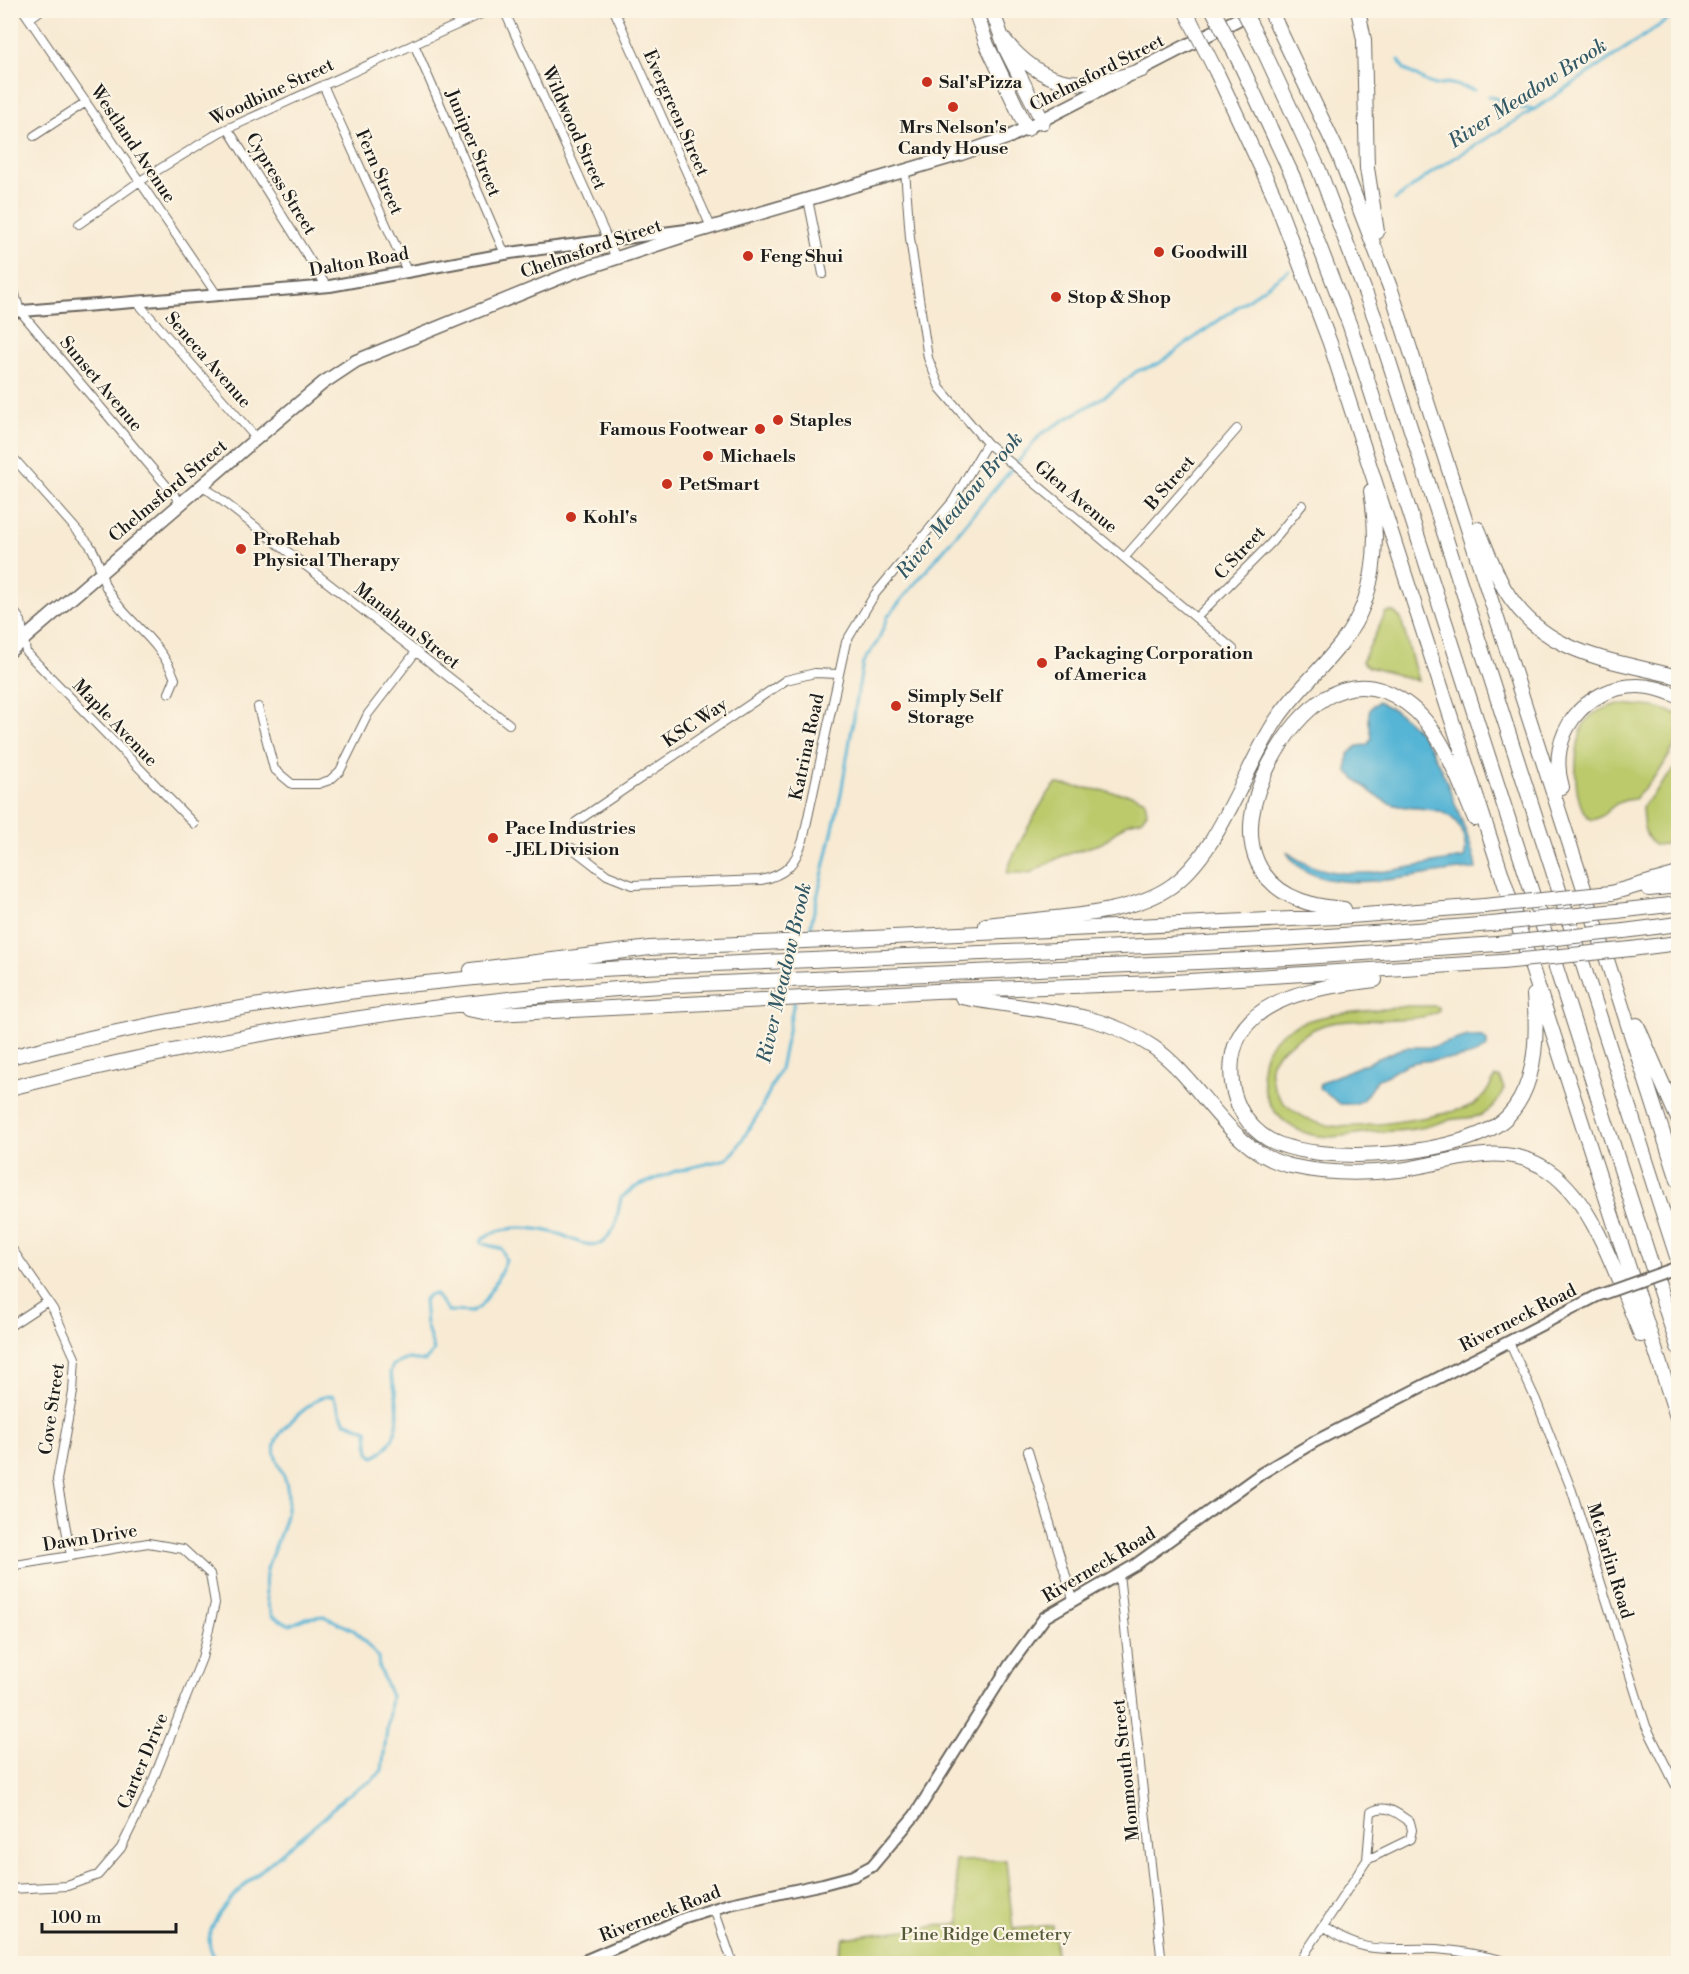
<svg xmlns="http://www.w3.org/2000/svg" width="1689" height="1974" font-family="'Libre Bodoni',serif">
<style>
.green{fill:#bcca6c;stroke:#6c7344;stroke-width:1.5}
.water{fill:#57b5d5;stroke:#3a6878;stroke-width:1.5}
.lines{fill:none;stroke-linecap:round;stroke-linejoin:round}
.stream{stroke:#57b5d5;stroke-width:3}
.street-casing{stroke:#69645c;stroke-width:10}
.secondary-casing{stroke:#69645c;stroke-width:14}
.primary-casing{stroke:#69645c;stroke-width:15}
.highway-casing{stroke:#69645c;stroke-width:16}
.street{stroke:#fff;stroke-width:8}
.secondary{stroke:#fff;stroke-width:10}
.primary{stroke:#fff;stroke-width:12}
.highway{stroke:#fff;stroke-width:14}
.secondary-bridge-casing{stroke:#69645c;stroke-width:14;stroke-linecap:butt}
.highway-bridge-casing{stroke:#69645c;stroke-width:16;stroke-linecap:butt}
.secondary-bridge{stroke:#fff;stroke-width:10}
.highway-bridge{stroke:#fff;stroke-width:14}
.poi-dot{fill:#c8321e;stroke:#fcf5e5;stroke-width:2}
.labels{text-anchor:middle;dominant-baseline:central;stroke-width:4.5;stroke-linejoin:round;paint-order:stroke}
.street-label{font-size:18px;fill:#1c1c1c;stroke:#fcf5e5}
.poi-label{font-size:18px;font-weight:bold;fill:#1c1c1c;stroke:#fcf5e5;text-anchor:start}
.park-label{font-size:18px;fill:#545938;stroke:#fcf5e5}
.water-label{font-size:20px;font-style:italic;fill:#345966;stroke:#fcf5e5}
</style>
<rect width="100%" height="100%" fill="#fcf5e5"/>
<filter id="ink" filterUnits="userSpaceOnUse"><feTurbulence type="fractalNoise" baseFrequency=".0167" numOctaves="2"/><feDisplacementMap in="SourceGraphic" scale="12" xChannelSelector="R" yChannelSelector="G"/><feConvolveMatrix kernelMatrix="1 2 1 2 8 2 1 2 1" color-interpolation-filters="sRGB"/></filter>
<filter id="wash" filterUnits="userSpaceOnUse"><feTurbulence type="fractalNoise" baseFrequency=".008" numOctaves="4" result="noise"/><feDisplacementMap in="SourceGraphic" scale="24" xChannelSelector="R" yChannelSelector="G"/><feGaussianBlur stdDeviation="1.35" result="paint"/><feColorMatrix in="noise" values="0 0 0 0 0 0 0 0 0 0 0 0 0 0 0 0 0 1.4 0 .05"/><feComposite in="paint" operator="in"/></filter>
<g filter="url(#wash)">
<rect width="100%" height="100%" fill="#f8ead3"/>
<!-- green -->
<path class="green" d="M1386 612H1394L1401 619 1418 681 1369 667 1362 662Z
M1619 704 1655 707 1678 714 1677 742 1661 769 1635 799C1609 800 1608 818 1591 820 1570 806 1573 740 1586 721 1594 711 1607 707 1619 704Z
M1678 765V843L1654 845C1643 836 1643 821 1642 807Z
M1057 784 1134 795 1145 800 1147 812 1141 820 1127 823 1102 843 1062 856 1030 873H1007C1008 862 1047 789 1057 784Z
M1408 1006H1434L1438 1007 1439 1011C1423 1024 1352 1017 1327 1024 1314 1027 1302 1036 1291 1043 1281 1050 1273 1055 1271 1067 1269 1080 1276 1095 1285 1104 1296 1113 1311 1122 1325 1125 1352 1131 1447 1116 1473 1105 1484 1099 1490 1088 1495 1077H1499L1504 1088C1500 1100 1493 1110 1481 1115 1471 1119 1459 1118 1449 1120 1437 1123 1426 1128 1414 1129 1397 1132 1380 1131 1363 1133 1346 1136 1326 1139 1309 1134 1288 1128 1271 1113 1265 1092 1243 1007 1355 1015 1408 1006Z
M1006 1860 1013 1929 1053 1925 1057 1963H835L843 1938 960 1923 955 1861Z"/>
<!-- water -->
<path class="water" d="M1378 702C1427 721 1442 770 1460 816 1466 833 1474 851 1476 869 1426 869 1315 907 1286 851 1336 892 1406 865 1464 858 1467 850 1465 844 1463 835 1451 797 1410 816 1383 800 1371 794 1357 780 1347 771L1348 754 1358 746 1367 745 1372 738C1370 725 1363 709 1378 702Z
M1468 1036 1483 1037 1487 1041V1047C1465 1065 1434 1056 1408 1064 1397 1067 1390 1077 1378 1079 1363 1096 1368 1106 1340 1104L1319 1088 1320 1084 1329 1079 1405 1047H1432Z"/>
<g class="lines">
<!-- stream -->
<path class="stream" d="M1399 60 1404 69 1427 82 1435 85 1448 83 1474 90
M1489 96 1519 108 1535 109
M1395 200 1438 168 1535 109 1678 13
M808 937 841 794 863 662 878 641 888 616 1041 434 1110 393 1137 371 1158 364 1289 270
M219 1964C212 1955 207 1945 210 1934 219 1895 300 1841 329 1813 334 1807 339 1802 345 1797 358 1787 373 1783 382 1770L391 1696 379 1668 378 1657 355 1631 324 1616 306 1618 290 1625 272 1616C253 1567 280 1552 287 1509 296 1458 243 1458 305 1409 315 1402 319 1395 333 1396L344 1421 367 1430 369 1453 374 1457C405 1440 400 1402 390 1372L393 1365 408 1359 425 1361 434 1351 426 1324 424 1300 429 1295 435 1294 448 1311 472 1312 480 1307 495 1284 506 1261 502 1249 481 1243 482 1239C503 1223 538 1227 562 1235 577 1241 585 1248 603 1243L615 1227 621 1198 635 1187 676 1171 727 1159 735 1151 759 1113 780 1069 794 1002"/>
</g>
</g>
<g filter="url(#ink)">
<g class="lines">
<!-- street casing -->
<g class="street-casing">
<path id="street" d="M23 10 217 295
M504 10 616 258
M614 10 711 227
M29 19 41 10
M414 44 505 254
M323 85 407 271
M228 129 327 287
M34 136 86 102
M905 170 910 238 928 358 940 388 987 443 1233 649
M808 199 823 274
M79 224 140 181 220 132 490 10
M10 278 20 311 181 503
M137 302 257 439
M10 454 89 544C101 561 99 572 106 587 124 621 160 638 175 679L169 693
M202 485 509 724
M1125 557 1237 429
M10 605 21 621 26 652 194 824
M1197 617 1271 543 1302 505
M258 707 274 769 292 784H318L330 780 340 771 368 714 415 653
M576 822 786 680 815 673 838 674
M572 848 607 875 632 885 761 880C786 875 795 864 803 840L846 642 875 594 953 501 987 443
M10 1246 53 1309 75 1358 73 1392 57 1480 71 1556
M10 1326 48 1301
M1509 1342 1536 1400 1572 1491 1646 1726 1678 1790
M1028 1451 1073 1599
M10 1566 148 1543 183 1549 210 1574 215 1603 202 1658 147 1795 121 1848 98 1875 67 1886 10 1889
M1119 1574 1162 1964
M714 1909 733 1964
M1324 1927C1365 1957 1391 1947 1436 1949 1463 1951 1489 1956 1515 1964
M1298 1964 1367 1860 1371 1812C1386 1803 1397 1813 1410 1822L1412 1830 1410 1839 1367 1860"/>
</g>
<!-- secondary casing -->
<g class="secondary-casing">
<path id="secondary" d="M10 312 330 286 510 253 694 229
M577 1964 685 1918 730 1904 823 1884 853 1876 872 1866 915 1815 1009 1666 1045 1617 1135 1565 1262 1473 1316 1441 1597 1296"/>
</g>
<!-- primary casing -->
<g class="primary-casing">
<path id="primary" d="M10 651 250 444 323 383 356 361 574 272 696 232 958 155 1009 137 1256 10"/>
</g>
<!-- highway casing -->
<g class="highway-casing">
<path id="highway" d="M975 10 987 45 1027 129
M992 10 1006 49 1043 122
M1270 10 1339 155 1391 290 1678 1180
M1358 10 1364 40 1367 168 1377 232
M1001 36C1043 89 1080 92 1142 70
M1263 49 1319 170 1376 321 1678 1260
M1239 61 1293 177 1350 326 1678 1347
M1217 73 1273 193 1330 343 1678 1420
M1478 529C1486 548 1494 569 1504 588 1544 656 1610 659 1678 677
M1562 787C1546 735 1585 686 1638 686 1653 686 1665 691 1678 696
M1649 889 1678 886
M1611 893 1678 874
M1344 909C1252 903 1230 840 1270 763 1297 712 1346 660 1406 703 1443 729 1458 780 1475 819
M1617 911 1678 904
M986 925C1040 918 1121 918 1167 889 1219 856 1243 770 1277 719 1304 679 1347 650 1364 603 1377 568 1377 528 1371 491
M1624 931 1678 924
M1631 949 1678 943
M471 970 650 948 1337 917 1484 906
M1375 980C1314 988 1222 998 1232 1083 1235 1106 1248 1127 1268 1139 1316 1167 1469 1157 1508 1116 1537 1085 1538 1035 1534 995
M962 997C1027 1011 1096 1008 1153 1047 1203 1081 1228 1152 1291 1166 1326 1174 1364 1174 1399 1170 1445 1164 1498 1141 1541 1166 1594 1195 1618 1282 1641 1335
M468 1009 496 1014 936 991 1157 983 1502 962
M1637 1025 1678 1119
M10 1057C152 1021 299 995 445 981 559 969 674 966 788 961 1022 951 1257 944 1491 924
M10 1088C228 1033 453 998 677 985L1289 958 1497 944"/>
</g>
<!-- street -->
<use href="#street" class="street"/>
<!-- secondary -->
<use href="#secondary" class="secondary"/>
<!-- primary -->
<use href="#primary" class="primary"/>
<!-- highway -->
<use href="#highway" class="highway"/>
<!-- secondary-bridge casing -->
<g class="secondary-bridge-casing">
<path id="secondary-bridge" d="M1597 1296 1678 1267"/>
</g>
<!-- highway-bridge casing -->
<g class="highway-bridge-casing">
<path id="highway-bridge" d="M1185 10 1217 73
M1213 10 1239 61
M1243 10 1263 49
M1484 906 1611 893
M1491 924 1617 911
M1497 944 1624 931
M1502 962 1631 949"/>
</g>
<!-- secondary-bridge -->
<use href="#secondary-bridge" class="secondary-bridge"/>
<!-- highway-bridge -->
<use href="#highway-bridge" class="highway-bridge"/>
</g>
</g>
<!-- markers -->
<g class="poi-dot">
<circle cx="927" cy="82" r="6"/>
<circle cx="953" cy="107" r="6"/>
<circle cx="1159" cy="252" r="6"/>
<circle cx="748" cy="256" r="6"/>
<circle cx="1056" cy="297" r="6"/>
<circle cx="778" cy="420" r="6"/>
<circle cx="760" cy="429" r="6"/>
<circle cx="708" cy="456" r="6"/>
<circle cx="667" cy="484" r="6"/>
<circle cx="571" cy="517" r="6"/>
<circle cx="241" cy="549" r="6"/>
<circle cx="1042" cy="663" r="6"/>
<circle cx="896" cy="706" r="6"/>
<circle cx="493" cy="838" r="6"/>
</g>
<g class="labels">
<!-- street labels -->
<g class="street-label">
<text transform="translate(1097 73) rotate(-27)">Chelmsford Street</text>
<text transform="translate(272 92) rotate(-25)">Woodbine Street</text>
<text transform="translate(676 113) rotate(66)">Evergreen Street</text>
<text transform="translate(574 128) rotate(66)">Wildwood Street</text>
<text transform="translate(473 143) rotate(67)">Juniper Street</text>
<text transform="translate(133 144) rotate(56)">Westland Avenue</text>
<text transform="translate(379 172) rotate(66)">Fern Street</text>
<text transform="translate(281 184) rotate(58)">Cypress Street</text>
<text transform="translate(591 249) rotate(-19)">Chelmsford Street</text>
<text transform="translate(359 262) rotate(-10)">Dalton Road</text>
<text transform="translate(208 360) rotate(49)">Seneca Avenue</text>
<text transform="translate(101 384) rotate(50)">Sunset Avenue</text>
<text transform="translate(1170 483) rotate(-49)">B Street</text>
<text transform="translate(168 491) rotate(-40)">Chelmsford Street</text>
<text transform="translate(1076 497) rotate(40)">Glen Avenue</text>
<text transform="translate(1240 553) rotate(-47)">C Street</text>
<text transform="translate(407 626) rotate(38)">Manahan Street</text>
<text transform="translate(115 723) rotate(46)">Maple Avenue</text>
<text transform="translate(695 723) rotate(-34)">KSC Way</text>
<text transform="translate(807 747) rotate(-78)">Katrina Road</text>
<text transform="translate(1518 1318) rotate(-27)">Riverneck Road</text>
<text transform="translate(52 1409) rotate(-82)">Cove Street</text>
<text transform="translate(90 1538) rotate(-9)">Dawn Drive</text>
<text transform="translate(1610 1561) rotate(73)">McFarlin Road</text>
<text transform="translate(1099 1565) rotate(-31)">Riverneck Road</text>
<text transform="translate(143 1761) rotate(-67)">Carter Drive</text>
<text transform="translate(1126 1770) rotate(-96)">Monmouth Street</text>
<text transform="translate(660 1914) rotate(-21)">Riverneck Road</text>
</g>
<!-- poi labels -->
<g class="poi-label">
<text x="939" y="82">Sal'sPizza</text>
<text x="953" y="127" text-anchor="middle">Mrs Nelson's<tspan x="953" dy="21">Candy House</tspan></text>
<text x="1171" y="252">Goodwill</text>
<text x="760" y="256">Feng Shui</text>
<text x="1068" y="297">Stop &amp; Shop</text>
<text x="790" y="420">Staples</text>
<text x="748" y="429" text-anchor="end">Famous Footwear</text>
<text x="720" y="456">Michaels</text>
<text x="679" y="484">PetSmart</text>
<text x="583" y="517">Kohl's</text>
<text x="253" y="539">ProRehab<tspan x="253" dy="21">Physical Therapy</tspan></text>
<text x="1054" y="653">Packaging Corporation<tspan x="1054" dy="21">of America</tspan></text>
<text x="908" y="696">Simply Self<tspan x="908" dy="21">Storage</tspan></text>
<text x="505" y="828">Pace Industries<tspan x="505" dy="21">- JEL Division</tspan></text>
</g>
<!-- park labels -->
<g class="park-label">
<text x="986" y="1934">Pine Ridge Cemetery</text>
</g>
<!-- water labels -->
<g class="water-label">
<text transform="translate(1528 94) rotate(-33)">River Meadow Brook</text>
<text transform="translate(960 506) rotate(-50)">River Meadow Brook</text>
<text transform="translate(785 973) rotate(-77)">River Meadow Brook</text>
</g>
</g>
<!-- margin -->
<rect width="1689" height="1974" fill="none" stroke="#fcf5e5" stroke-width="36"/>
<!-- scale -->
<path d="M42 1923v9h134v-9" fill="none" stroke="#1c1c1c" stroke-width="3"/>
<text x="51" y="1923" font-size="18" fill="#1c1c1c" stroke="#fcf5e5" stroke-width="4.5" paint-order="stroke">100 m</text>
</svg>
